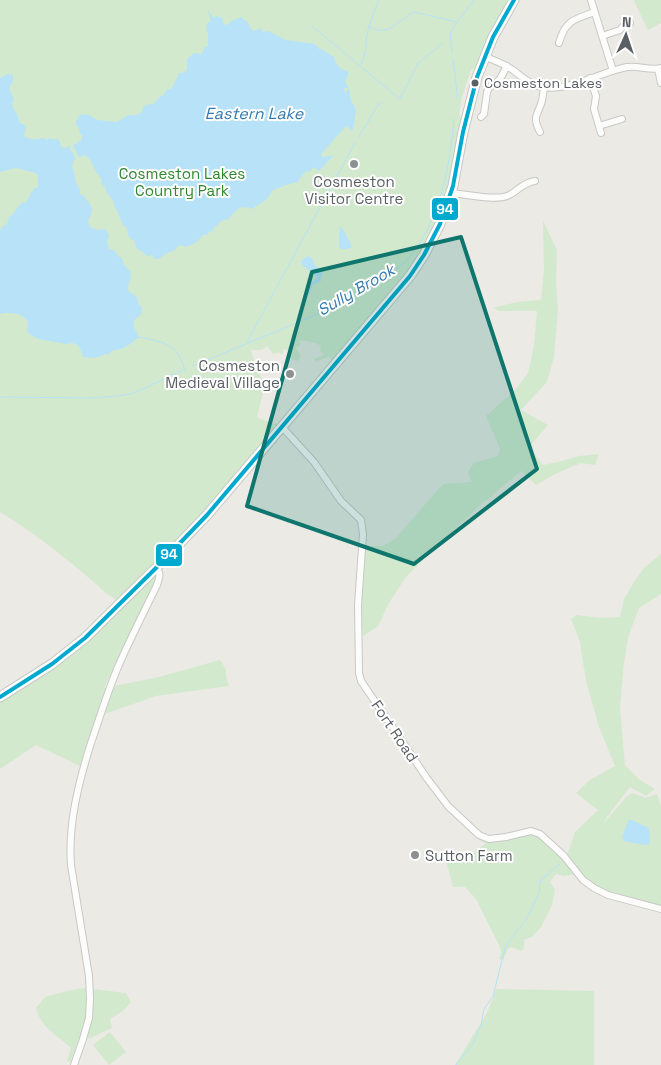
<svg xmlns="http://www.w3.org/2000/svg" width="661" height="1065" font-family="'Space Grotesk',sans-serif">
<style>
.green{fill:#d3e9ce}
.water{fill:#b7e2f7}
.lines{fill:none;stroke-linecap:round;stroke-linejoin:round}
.stream{stroke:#b7e2f7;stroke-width:1}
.street-casing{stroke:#c8c8c7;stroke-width:8}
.secondary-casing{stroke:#c7c7c6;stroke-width:11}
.street{stroke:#fcfcfb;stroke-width:6}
.secondary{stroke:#fcfcfb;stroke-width:9}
.bus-1-casing{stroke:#fff;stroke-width:8}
.bus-1{stroke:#00a9ce;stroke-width:4}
.marked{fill:#0f766e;fill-opacity:0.2;stroke:#0f766e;stroke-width:4;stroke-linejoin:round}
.bus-dot{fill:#5a5f64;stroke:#fff;stroke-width:2}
.poi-dot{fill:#8d9091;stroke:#fff;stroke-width:2}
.labels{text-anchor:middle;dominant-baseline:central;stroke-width:4;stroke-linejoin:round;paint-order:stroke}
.bus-label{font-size:14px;fill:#5a5f64;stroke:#fff;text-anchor:start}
.park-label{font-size:15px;fill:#31872e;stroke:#fff}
.poi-label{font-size:15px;fill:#5a5f64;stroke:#fff}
.street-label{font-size:15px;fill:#5a5f64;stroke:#fff}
.water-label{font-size:16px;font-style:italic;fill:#347ab0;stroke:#fff}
.line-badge{stroke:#fff;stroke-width:2}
.badge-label{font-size:14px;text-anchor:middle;font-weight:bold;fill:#fff}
</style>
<rect width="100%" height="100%" fill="#ebeae5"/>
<!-- green -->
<path class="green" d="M0 0H511L477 67 471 70 462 97 459 114 461 118 462 122 457 152 443 210 413 268 332 363 329 356 316 362 314 359 323 355 324 354 320 351 321 346C314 341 308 342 300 340V345L296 348C300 353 302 356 298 361 294 360 290 359 287 355L288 351 284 349 282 355 280 353 273 354 267 346 262 350H251L256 368 265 385 257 417 261 419 279 425 186 533H183L117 600 107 594C74 564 38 535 0 512Z
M635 0H661V23L648 30 634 1Z
M543 221 557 250 556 282 558 310 554 357 547 382 521 410 548 425 529 447 543 465 558 462 579 456 599 454 595 465 581 463 555 474 536 485 521 471 484 502 433 549 406 577 389 603 378 626 363 636 360 603 364 546H383L395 539 443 484 472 482 468 472 474 463 498 456 500 449 486 416 515 390 528 373 534 345 537 311H500L493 308 517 302 541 300 544 271Z
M661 554V594L639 608 628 637 624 663 620 707 625 765 640 780 655 789 646 796 630 787 607 817 603 824 627 796 632 793 646 798 657 794 661 806V906C640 900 611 896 594 884 583 877 575 866 567 856L575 832 598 810 576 793 590 780 615 766 599 727 586 681 580 642 571 619 576 615 601 618 620 617 624 599 634 582 643 569Z
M153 575H156L157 578 104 688 159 677 220 660 226 669V676L229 686 156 696 105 714 91 751 86 770 80 766 36 745 0 769V700L73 654 131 599Z
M466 828 488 842 511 839 532 833 539 836 558 854 576 874 564 876 556 874 550 882 555 890 552 905 541 927 533 936 524 940V947L522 951 511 947 508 949 503 960 499 959 501 953 500 947 476 899 465 887H453L447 864 449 855 456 852 464 854 469 857 486 843 478 839Z
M84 988 126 993 131 1002 123 1011 110 1019 112 1028 88 1039V1033L85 1023 70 1062 67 1061 71 1048C57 1035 41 1028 36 1008L45 997 67 991Z
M496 989 594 991V1065H455L488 1011Z
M110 1032 126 1052 109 1065 93 1045Z"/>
<!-- water -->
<path class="water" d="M208 11H209L213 18 217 16 223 19V23L225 25 228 24 231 21 242 17 244 20 247 21 252 30 255 31 260 28 263 32 268 31 286 40 315 44 319 49H321L334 57C336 63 339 69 345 71L347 70C351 76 346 76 345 82L349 88H344L345 93 347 92 346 90 349 89 351 100 356 110 353 130H349L350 128 346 126 322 153 321 155 323 158 326 156H333L318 172 317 169 313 167 310 172 306 171 300 178 298 182 289 184 273 190C270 195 267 199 263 202 259 205 256 205 253 209 240 204 237 209 229 219 224 220 220 220 217 226L214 227 213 231 209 232 207 235H203C198 242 188 249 179 245L174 251 169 252 158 259H154L153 255 147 256C144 252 140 251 137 248 135 245 136 242 133 239L132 240 128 235C128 231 128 228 123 225L117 210 115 208 113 200 107 193 105 187 101 183 102 180 95 170 91 161 86 155 79 157 73 146 82 139V135L80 134 79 128 76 125V121L80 115C89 113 90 116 97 120L117 122 129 115H137L142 112 143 108 146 105 153 104 161 96H163L166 91 168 89H171C172 88 177 79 177 78 178 76 178 74 178 73H183L187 70V59L194 53 202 54 205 46 207 47 208 46V34L206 27 207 24 210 21V17Z
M7 74 13 75V82C6 89 11 91 14 100L12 102 13 108 17 114 20 123 25 125 26 128 24 136C32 141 36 139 44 138L46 140 51 138 53 140 56 139 59 140 61 147 65 148 69 146 76 159 74 160 72 167C76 174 74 183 80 189V194L83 195C91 206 96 207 88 221L90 227 97 230 105 229 109 235 107 243 109 249 114 250 118 256 122 258 124 265 130 271 131 280 129 281C129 284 128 286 128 289 130 296 139 294 138 303L142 308 141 313V315C128 322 135 328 139 337 134 341 127 347 121 349 115 350 114 349 109 354 104 353 103 356 99 357 94 358 87 358 83 357L80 348 76 344 72 343 66 344 38 339 27 332C27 330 28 325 28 323 24 312 9 312 0 314V231L2 227 7 224 9 217C16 213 16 207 23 202L26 203 28 198 30 196 31 192 33 191V189L38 187V177L36 173 16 168 0 172V78Z
M340 227 343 229 352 247 348 249H342L339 247V238Z
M308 256 312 258 314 264 323 274 321 277V281L312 286 310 293 308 295H306C307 286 312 283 317 277L307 269 301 263V261Z
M629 819 649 828 650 844 645 845 624 841 622 837Z"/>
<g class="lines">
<!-- stream -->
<path class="stream" d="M458 21 474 0
M312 26 400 99 418 63 442 44
M369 26C386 39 399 20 414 12L457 22 450 33 452 54
M453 59 457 92V98
M361 64C367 54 365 46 367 34 370 22 374 11 379 0
M358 138 378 105 382 103
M247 342 355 143
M193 366C230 350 269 335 306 319 329 309 352 296 373 283 388 274 403 267 413 253 441 215 450 165 454 119
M0 397 90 398 118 396 134 393 147 387 185 369C182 363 180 356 176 351 169 342 149 339 139 337
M456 1065 473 1044 481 1025 484 1009 493 996 506 945 526 920 539 893 540 881 560 864"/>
<!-- street casing -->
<g class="street-casing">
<path id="street" d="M591 0 613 71
M602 36 620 30 624 25 630 23
M559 43C565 21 574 19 595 12
M485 57C494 60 504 64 513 70 521 76 528 83 538 86 565 94 600 72 627 67 638 65 649 71 661 68
M658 69 661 83
M590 78 596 96 594 109 601 133
M481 117 484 114 487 92 489 88 500 79 507 66
M599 126 622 119
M540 132C533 118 536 117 541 104 543 99 543 93 544 88
M451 193C466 194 494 201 507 196 518 192 521 183 535 181
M282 427 314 462 341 501 361 520 363 534 358 605 359 673 361 681 408 750 426 777 448 806 479 835 489 839 506 837 531 831 540 834 564 856 583 880 594 888 608 895 661 909
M74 1065 83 1039 89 1018 90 998 89 976 71 865C68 825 78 785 90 746 99 720 107 693 118 667 130 639 144 612 157 585 159 578 162 574 156 568"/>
</g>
<!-- secondary casing -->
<g class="secondary-casing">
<path id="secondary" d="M0 697 52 664 85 638 156 568 207 515 410 276 424 255 440 224 453 186 463 132 477 77 493 37 514 0"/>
</g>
<!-- street -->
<use href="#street" class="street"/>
<!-- secondary -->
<use href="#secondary" class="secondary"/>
<!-- bus-1 casing -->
<g class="bus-1-casing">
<path id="bus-1" d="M0 697 52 664 85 638 156 568 207 515 410 276 424 255 440 224 453 186 463 132 477 77 493 37 514 0"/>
</g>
<!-- bus-1 -->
<use href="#bus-1" class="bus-1"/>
</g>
<!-- marked area -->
<path class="marked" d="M461 237 537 469 414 564 247 506 312 272Z"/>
<!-- markers -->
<circle class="bus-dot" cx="475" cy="83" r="4.5"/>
<g class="poi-dot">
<circle cx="354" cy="164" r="5"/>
<circle cx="290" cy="374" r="5"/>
<circle cx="415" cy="855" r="5"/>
</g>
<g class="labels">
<!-- bus labels -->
<g class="bus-label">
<text x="484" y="83">Cosmeston Lakes</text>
</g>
<!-- park labels -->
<g class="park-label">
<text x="182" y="173">Cosmeston Lakes<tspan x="182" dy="17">Country Park</tspan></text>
</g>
<!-- poi labels -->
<g class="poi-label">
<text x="354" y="181">Cosmeston<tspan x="354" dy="17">Visitor Centre</tspan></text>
<text x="280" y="365" text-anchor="end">Cosmeston<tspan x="280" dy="17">Medieval Village</tspan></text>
<text x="425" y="855" text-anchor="start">Sutton Farm</text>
</g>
<!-- street labels -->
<g class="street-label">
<text transform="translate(395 731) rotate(56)">Fort Road</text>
</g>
<!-- water labels -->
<g class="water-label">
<text x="254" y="113">Eastern Lake</text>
<text transform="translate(356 290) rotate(-30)">Sully Brook</text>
</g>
</g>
<g class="line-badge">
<rect x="431" y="197" width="28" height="24" rx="5" fill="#00a9ce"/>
<rect x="155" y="543" width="28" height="24" rx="5" fill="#00a9ce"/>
</g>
<g class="badge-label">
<text x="445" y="214">94</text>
<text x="169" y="559">94</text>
</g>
<!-- north arrow -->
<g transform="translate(626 35) rotate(3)" stroke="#ffffff" stroke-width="4" paint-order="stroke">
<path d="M0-4L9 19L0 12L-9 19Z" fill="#5a5f64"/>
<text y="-8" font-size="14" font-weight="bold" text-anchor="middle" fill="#5a5f64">N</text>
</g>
</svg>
